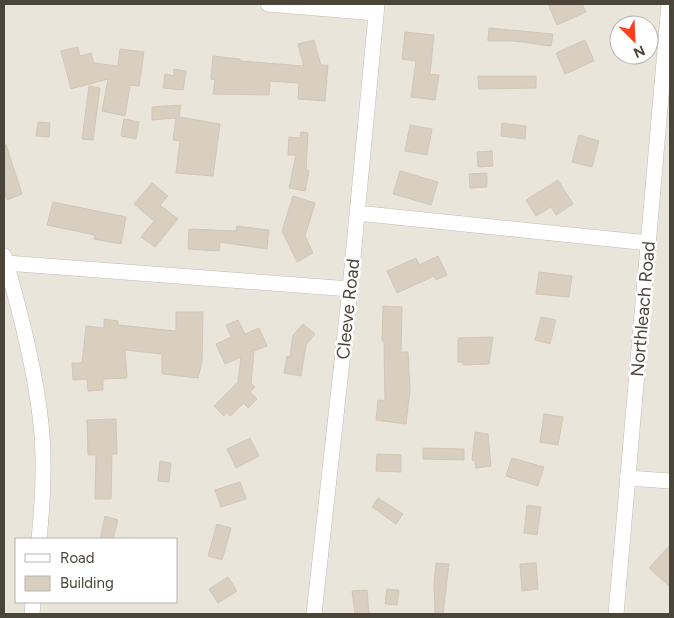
<svg xmlns="http://www.w3.org/2000/svg" width="674" height="618" font-family="Figtree,sans-serif">
<style>
.residential{fill:#eae5da;fill-rule:evenodd}
.building{fill:#d8cfc1;stroke:#d3c7b4}
.lines{fill:none;stroke-linecap:round;stroke-linejoin:round}
.street-casing{stroke:#c2bbae;stroke-width:16}
.street{stroke:#fff;stroke-width:15}
.labels{text-anchor:middle;dominant-baseline:central;stroke-width:5;stroke-linejoin:round;paint-order:stroke}
.street-label{font-size:18px;fill:#4b4439;stroke:#fff}
</style>
<rect width="100%" height="100%" fill="#f6f3ec"/>
<!-- residential -->
<path class="residential" d="M4 4H670V614H4ZM619 25H649V55H619ZM16 539H176V602H16Z"/>
<!-- building -->
<path class="building" d="M548 4H582L586 12 557 25Z
M489 28 553 34 551 46 514 41H488Z
M405 32 434 35 430 74 439 75 435 100 411 97 416 61 402 59Z
M314 40 321 65H328L325 101 298 99 299 83 270 81 269 95 213 94 215 80 211 79 213 56 240 59V61L304 66 298 44Z
M585 40 594 61 565 74 556 53Z
M78 47 80 56 91 53 94 63 118 66 120 49 144 52 139 86 130 85 125 116 102 111 108 79 71 89 61 51Z
M174 69 186 71 183 90 163 88 165 74 174 76Z
M478 76H536V88L479 89Z
M89 86 100 88 93 140 82 139Z
M181 105 179 117 220 124 213 176 176 173 180 141 173 140 176 118 152 120V107Z
M124 119 139 122 136 139 121 136Z
M38 122 50 123 49 137 36 136Z
M502 123 526 126 525 139 501 136Z
M410 125 432 129 427 155 405 151Z
M301 132 308 133 306 170 309 171 305 191 289 188 296 155H288L289 137 300 138Z
M579 135 599 141 592 167 572 162Z
M4 145H6L22 194 7 200 4 190Z
M492 151 493 166 478 167 477 152Z
M400 171 438 182 431 205 393 194Z
M487 173V187L470 188 469 174Z
M558 180 573 204 556 215 551 207 536 216 526 200Z
M152 183 168 196 160 205 178 219 155 247 141 237 154 221 134 204Z
M293 196 315 203 305 236 313 253 297 262 282 231Z
M53 202 126 217 121 244 94 239 95 235 47 225Z
M237 226 269 230 267 249 220 242 219 251 188 249 189 229 236 231Z
M438 256 447 275 436 280 434 276 397 293 387 271 416 258 419 265Z
M539 272 572 276 569 297 536 294Z
M383 306 402 307 401 352H408L410 390 406 424 376 420 378 400 385 401 384 341H382Z
M176 312H203L202 362 198 378 162 374V354L125 350 127 378 103 379V390L88 391 87 379 73 380 72 363H82L86 326 104 328V319L118 321V325L176 331Z
M541 317 556 320 550 344 535 340Z
M238 320 245 334 259 328 267 346 254 351 251 383 255 387 250 392 257 399 248 408 244 403 230 416 227 412 224 416 214 406 238 382 241 357 225 364 216 344 231 337 226 325Z
M303 324 315 334 306 345 301 376 284 373 287 356 290 357 293 335Z
M493 337 489 364 463 365V362H458V338Z
M544 414 563 417 558 445 540 442Z
M116 419 117 454H112L111 499H95L96 455H88L87 420Z
M475 432 488 434 491 466 476 468 475 461 472 460Z
M250 438 259 456 236 468 227 449Z
M423 448 464 449V460L423 459Z
M377 454 401 455V472L376 471Z
M512 458 544 467 538 486 506 476Z
M160 461 171 463 169 482 158 481Z
M240 482 246 499 221 507 215 490Z
M378 498 403 514 396 524 372 507Z
M527 505 541 507 537 535 524 533Z
M105 516 118 520 113 539H100Z
M217 524 231 528 222 560 208 556Z
M670 545V587L649 568Z
M436 563 449 564 443 614H435L434 584Z
M536 563 538 589 522 591 520 564Z
M228 577 237 591 218 603 209 589Z
M387 589 399 590 397 605 385 604Z
M367 590 369 614H355L352 591Z"/>
<g class="lines">
<!-- street casing -->
<g class="street-casing">
<path id="street" d="M268 4 376 13
M357 213 649 243
M4 256C20 310 35 368 41 424 45 462 43 501 39 539
M6 263 350 289
M627 478 670 481
M32 614 33 602
M314 614 350 289 377 4
M616 614 669 4"/>
</g>
<!-- street -->
<use href="#street" class="street"/>
</g>
<g class="labels">
<!-- street labels -->
<g class="street-label">
<text transform="translate(348 309) rotate(-84)">Cleeve Road</text>
<text transform="translate(643 309) rotate(-85)">Northleach Road</text>
</g>
</g>
<!-- border -->
<rect width="674" height="618" fill="none" stroke="#4b4439" stroke-width="10"/>
<!-- legend -->
<rect x="15" y="538" width="162" height="65" fill="#ffffff" stroke="#b7b4b0"/>
<rect x="25" y="554" width="25" height="8" fill="#ffffff" stroke="#b7b4b0"/>
<text x="60" y="563" font-size="15" fill="#4b4439">Road</text>
<rect x="25" y="576" width="25" height="15" fill="#d8cfc1" stroke="#b7b4b0"/>
<text x="60" y="588" font-size="15" fill="#4b4439">Building</text>
<!-- north arrow -->
<g transform="translate(634 40) rotate(156)"><circle r="24" fill="#ffffff" stroke="#b7b4b0"/>
<path d="M0-4L9 19L0 12L-9 19Z" fill="#fc3f1d"/>
<text y="-8" font-size="14" font-weight="bold" text-anchor="middle" fill="#4b4439">N</text>
</g>
</svg>
